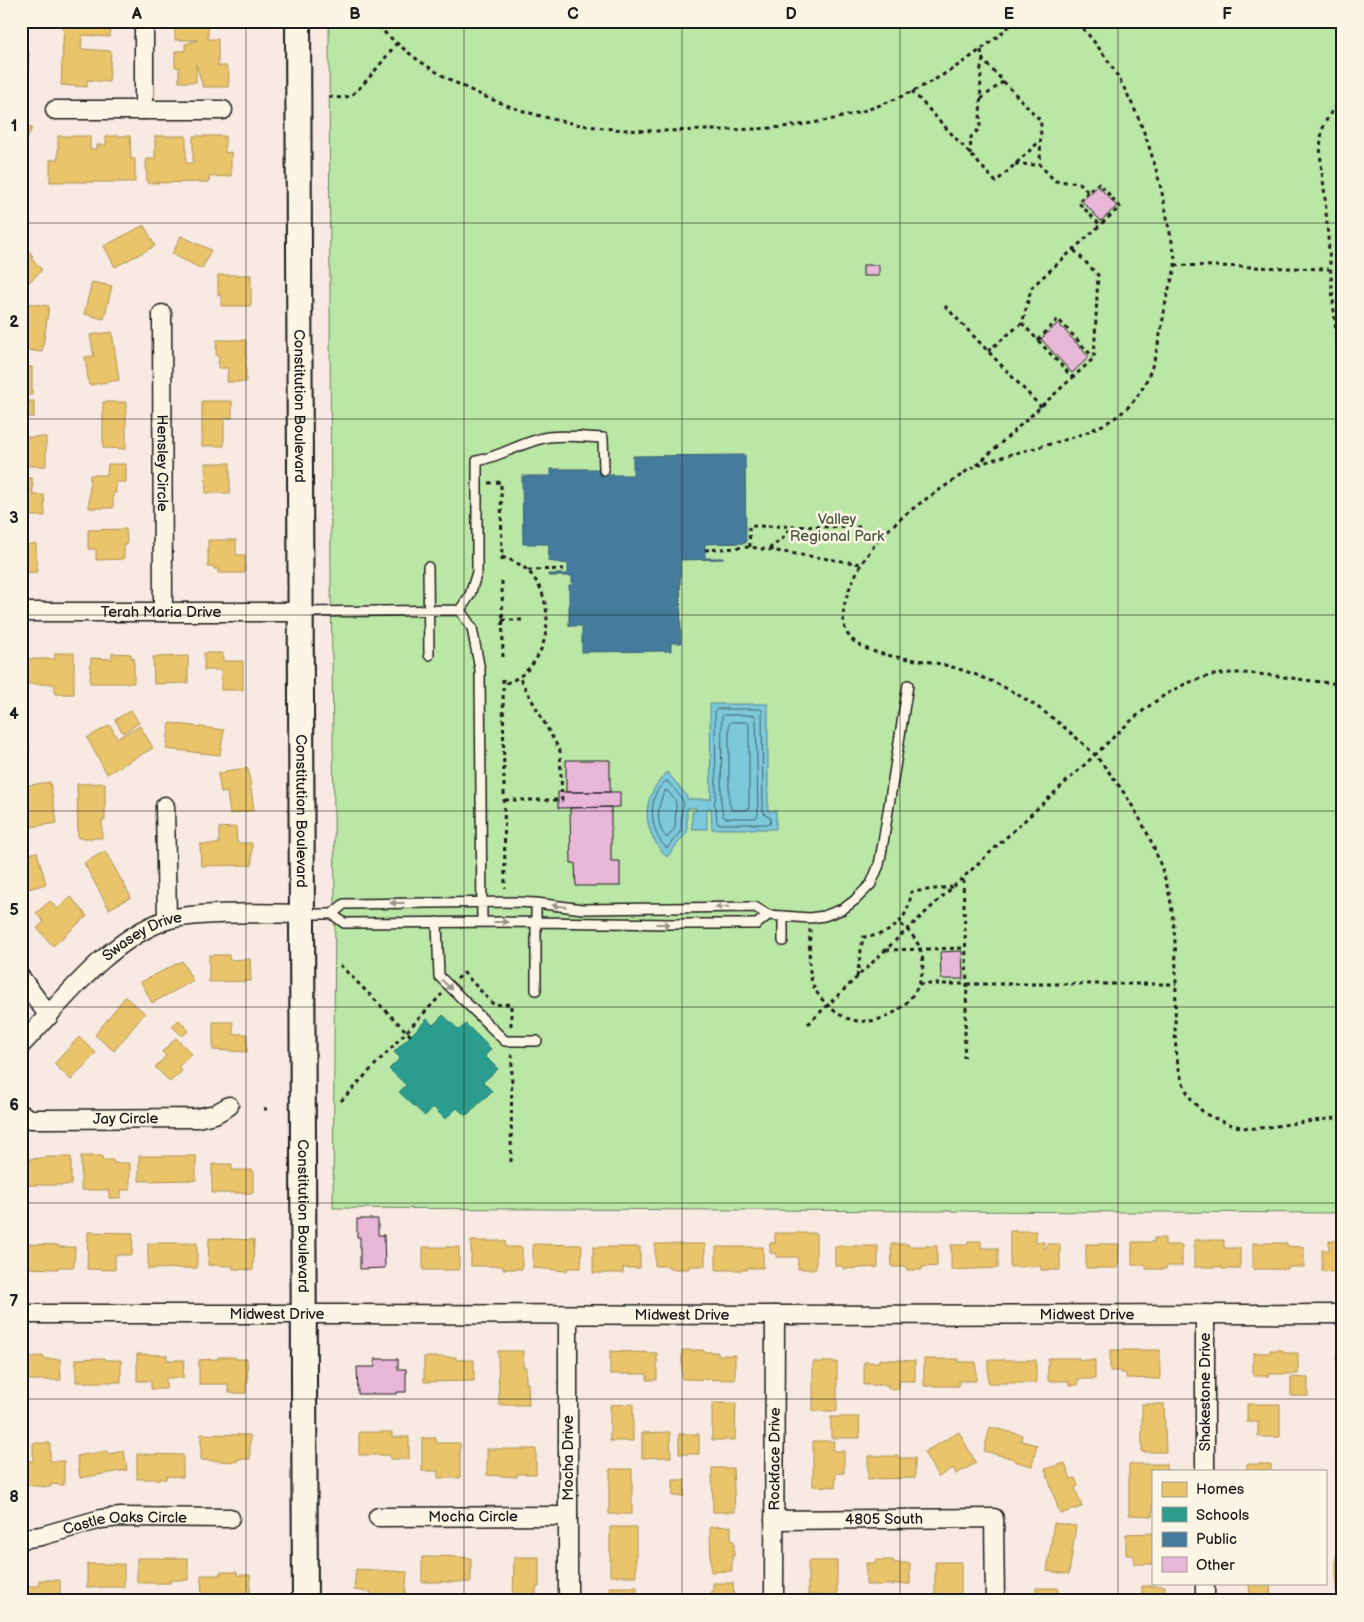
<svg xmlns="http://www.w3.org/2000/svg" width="1364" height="1622" font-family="'Balsamiq Sans',sans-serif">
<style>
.green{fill:#bae7a5;stroke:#6b8260}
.water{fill:#7dc9dc;stroke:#56848f}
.homes{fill:#e9c46a;stroke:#ac9253}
.schools{fill:#2a9d8f;stroke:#26766c}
.public{fill:#457b9d;stroke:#395e76}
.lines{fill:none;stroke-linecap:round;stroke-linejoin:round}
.shore{stroke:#436169;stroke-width:1}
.building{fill:#e8b7d7;stroke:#1c1c1c}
.lane-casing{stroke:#1c1c1c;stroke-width:12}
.street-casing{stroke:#1c1c1c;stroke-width:21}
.secondary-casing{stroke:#1c1c1c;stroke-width:28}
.path{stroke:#1c1c1c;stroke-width:3;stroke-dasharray:4 4;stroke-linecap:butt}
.lane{stroke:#fcf5e5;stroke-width:9}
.street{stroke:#fcf5e5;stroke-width:18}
.secondary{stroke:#fcf5e5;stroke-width:24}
.oneway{fill:#97938b}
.grid{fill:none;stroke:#1c1c1c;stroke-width:1;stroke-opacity:0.55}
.labels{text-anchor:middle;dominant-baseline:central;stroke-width:5;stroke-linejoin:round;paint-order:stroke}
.street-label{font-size:15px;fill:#1c1c1c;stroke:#fcf5e5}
.park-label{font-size:15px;fill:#4b5945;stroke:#fcf5e5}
.neatline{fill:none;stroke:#1c1c1c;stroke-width:2}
.grid-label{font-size:16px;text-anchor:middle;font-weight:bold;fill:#1c1c1c}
</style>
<rect width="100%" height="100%" fill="#f8e9e2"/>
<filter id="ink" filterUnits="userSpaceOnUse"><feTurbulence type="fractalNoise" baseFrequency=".02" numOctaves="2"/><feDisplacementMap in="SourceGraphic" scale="10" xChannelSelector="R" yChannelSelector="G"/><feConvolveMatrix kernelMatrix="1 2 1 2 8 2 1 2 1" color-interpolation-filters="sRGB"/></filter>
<g filter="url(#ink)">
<!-- green -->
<path class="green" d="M329 21H1343V1213L333 1208 335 896 331 582Z"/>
<!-- water -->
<path class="water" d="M710 704H768V811H776V829H712L711 808H707V829H692V812L696 811V808H687V832L667 857C641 830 640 799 667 772L687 796V799H711Z"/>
<!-- homes -->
<path class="homes" d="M64 21H111L110 37 82 35 81 49 111 51 109 82 87 80V87L61 85Z
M177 21H220V24H208V39H218V66H226L229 74 228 87H203L196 64V82H179V67H175V51H185V44L198 40H175V24H177Z
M21 52H29L27 90 21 89Z
M21 124 32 128 21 153Z
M58 136H90V149H97V145H106V136H130L131 159H135V182H50V160L58 159Z
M155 136H186V163H193V136H225V153L231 152V176L209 177V182L147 183 146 159H155Z
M144 225 155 246 115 267 104 246Z
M181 236 211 250 202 269 172 254Z
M21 243 33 256 31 258 42 270 25 286 21 282Z
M218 275H251V306H221V295H218Z
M92 282 112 286 104 319 84 314Z
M25 303 49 306 42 352 21 349V330Z
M112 332 119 380 89 385 85 357 94 356 90 335Z
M217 340H246V382H227L228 368H218L219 356H216Z
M21 367H32V395H22V410Z
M24 401H34V417H24Z
M202 401H232V418H224V446H202Z
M103 402H126V449L103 448Z
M21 437H46V466H21Z
M205 463H230V493H206Z
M108 464H126V482H116V493H113V508H89L90 475H107Z
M21 478H32L33 495H44L45 516H26V526H21Z
M126 529 127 545H124V559L96 560V549H88V530Z
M208 540H236V555H245V573H218V569H214V567H208Z
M36 544 37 572 21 573V545Z
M55 653H74V694H55V684H21V659H55Z
M112 653 131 654V658H134V683H90L91 658 112 659Z
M204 653H223V661H243V690H221V670H204Z
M188 656V683L154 684 153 657Z
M131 710 139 723 123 733 115 720Z
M170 723 224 730 220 755 166 749Z
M110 725 117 738 140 726 153 748 107 774 87 738Z
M21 746 30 749 21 769Z
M248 768 254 810 230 814 227 792 221 793 218 773H225V771Z
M50 782 57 823 31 827 24 786Z
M105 783V820H102V838H78L77 784Z
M236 827 237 843H252V865L201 866 200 844H219V828Z
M105 851 131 897 109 909 84 863Z
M37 852 46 884 21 891V856Z
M71 897 87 916 53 946 37 928 44 922 36 913 50 901 58 909Z
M209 955H229V960L250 959 251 981 209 982Z
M182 961 193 981 152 1003 141 982Z
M125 997 145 1013 114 1051 95 1035Z
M179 1020 189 1031 182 1036 172 1026Z
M213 1022H233V1034H247V1052L213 1050Z
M79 1037 96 1053 71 1080 54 1064Z
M176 1038 192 1054 178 1067 182 1071 170 1082 155 1067 166 1056 162 1052Z
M81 1156H102V1160H113V1163H130V1190H121V1198H109V1190H81Z
M139 1156H196V1180L139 1181Z
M50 1157H71V1185H21V1160Z
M212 1164H232V1170H253V1193H212Z
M1010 1231H1036V1242H1044V1248H1047V1244H1060V1270H1041V1266L1010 1267Z
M88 1232 133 1233 132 1255H115V1270L87 1269Z
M775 1233H816V1269H798V1257H776V1253H770V1243H775Z
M209 1238 254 1240 253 1270 233 1269V1266L208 1265Z
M1154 1238H1165V1245H1182V1266H1166V1269H1146V1265H1132V1242H1154Z
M1194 1240H1224V1248H1240V1269H1222V1267H1194Z
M471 1241H505L506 1247H522V1269H503V1266H471Z
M968 1241H981V1248H998V1268L951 1270V1245H968Z
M1329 1241H1343V1273L1322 1271V1250H1329Z
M148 1243H197V1268L148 1269Z
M1253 1243H1287V1246L1304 1247V1267H1288V1269H1253Z
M27 1244 58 1245V1247H75L74 1267H58V1269L27 1268Z
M533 1244 582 1245 581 1268H567V1271L533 1268Z
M655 1244H705V1266H689V1269H669V1266H655Z
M891 1244H908V1246H937V1266L922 1267V1270H907V1267H892Z
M1086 1244H1119L1118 1268H1086Z
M835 1246H878V1267L843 1269V1266H835Z
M423 1247H459V1270H423Z
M593 1247H640V1268H623V1273H593Z
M716 1247H763V1268H747V1270H716Z
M682 1350H703L704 1352H718V1355H735V1380L682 1379Z
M1110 1350H1160V1379L1126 1378V1373H1121V1371H1110Z
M1270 1350H1283V1353H1298V1374H1269V1376H1253V1353H1270Z
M498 1351H523V1367H526V1383H528L529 1405H499Z
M610 1351 657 1353V1380H647V1374H610Z
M137 1354 167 1355V1360H184L183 1378H166V1389H151V1381H137Z
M1337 1355H1343V1386H1338Z
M44 1356V1359H60L61 1380H21V1357Z
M218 1357H235V1359H247L248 1383H246V1393H229L228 1384H199V1360L218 1359Z
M424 1357H456V1360H474V1381L424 1382Z
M105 1358V1360H121V1382H76V1359Z
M1048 1358H1079V1360H1095V1379H1078V1385H1069V1381H1048Z
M879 1359 915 1361V1381H899V1389H888V1385H864V1362H879Z
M924 1359H959V1362H976V1381H959V1386H924Z
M988 1360H1036V1383H988Z
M813 1362H837V1411H813Z
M1291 1377 1308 1378V1396H1291Z
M1338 1401H1343V1432H1337Z
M712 1403H736L735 1440H712Z
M633 1404V1441H610V1405Z
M1142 1404H1164L1166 1452H1142Z
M1247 1404H1280V1437H1258V1422H1247Z
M831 1417H859L860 1438H831Z
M990 1427 1022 1435 1021 1441 1037 1445 1032 1466 1014 1461V1459L984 1451Z
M359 1432H392V1437H409V1459H390V1455H359Z
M670 1432 671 1457 642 1458V1433Z
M959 1432 976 1463 956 1474 953 1468 938 1477 924 1452Z
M201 1434 250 1435V1459H237V1462L201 1460Z
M679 1434H699V1454H679Z
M422 1438H436V1443H460V1478H438V1471H422Z
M813 1441H834L833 1451H844V1473H836L835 1487 813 1486Z
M33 1443H50V1461H64V1485L51 1484V1487L21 1485V1461H33Z
M487 1449H536V1474H517V1477L487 1475Z
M107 1451 108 1454 124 1451 127 1470 80 1478 77 1456Z
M1336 1453H1343V1490H1336Z
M137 1454 183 1455V1477L166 1476V1479H137Z
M868 1456H898V1458H915V1478L868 1479Z
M1065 1463 1071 1479 1075 1478 1078 1486 1075 1488 1082 1507 1060 1514 1045 1469Z
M1129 1464H1166V1471H1153V1516L1129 1515Z
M1247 1464H1271V1471H1247Z
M712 1468H733L735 1512H713Z
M610 1469H632V1514H609V1485H610Z
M673 1480H685L684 1496H673Z
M1340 1509H1343V1539L1340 1540Z
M1054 1523 1076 1526 1069 1574 1047 1571Z
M731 1526V1541H734V1556H732V1571L711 1572 710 1527Z
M610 1527H636V1576H610Z
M1153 1533V1564H1134V1555H1126V1534Z
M1336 1555H1343V1592H1336Z
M440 1556 471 1558V1582H422V1557H440Z
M514 1557H539V1587H536V1601H513Z
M137 1558H188V1580H170V1583H137Z
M875 1560H893L894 1563H910V1584H896V1583H894V1585H866V1563H875Z
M808 1561H837V1596L808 1595Z
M935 1562H961V1601H935Z
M87 1564H124V1587H87Z
M356 1569 407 1572 405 1597 371 1595V1592L354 1590Z
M220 1572H237V1575H250V1599H202L201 1575H220Z
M39 1580H60V1601H21V1586H39Z
M713 1583H733L734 1601H699V1600L711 1599V1592H713Z
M1249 1583H1270L1271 1601H1250Z
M1142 1586H1165V1601H1142Z
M609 1587H637V1601H609Z
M1036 1588H1058V1601H1036Z
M813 1596H833V1601H813Z"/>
<!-- schools -->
<path class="schools" d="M443 1015 459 1030 466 1024 491 1049 485 1056 498 1069 483 1082 492 1091 466 1116 457 1108 445 1119 433 1107 425 1116 399 1092 406 1085 389 1069 400 1058 394 1052 427 1019 433 1025Z"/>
<!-- public -->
<path class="public" d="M745 455 746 543 705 544V558H723V559L680 560 681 643H671V651L582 652V626H569V585H572V576H548V574H568V564L548 561 549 544H523L522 476H551V469H599V475H633V456Z"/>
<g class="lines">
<!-- shore -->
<path class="shore" d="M718 709H760L762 710 763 810 765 815 771 818 770 824H719L717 823 716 808 714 803 716 797 715 711Z
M724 715H754L756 717 758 815 756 818H725L723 816 721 803 722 717Z
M731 722H747L749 724V808L747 810H732L729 803V725Z
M667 781 681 797 684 804 682 809 681 831 667 848C649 835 646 791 667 781Z
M665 791H668L675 800 676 804 675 828 667 838C655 827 657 804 665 791Z"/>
</g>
<!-- building -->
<path class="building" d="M1098 186 1117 206 1101 221 1082 201Z
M863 265H879V276H863Z
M1058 323 1089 357 1072 373 1041 339Z
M566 760H610V792H566Z
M558 792H620V807L558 808Z
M611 807V861H620V886H576L575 863H571L570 808Z
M962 951 963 979H941L940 952Z
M357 1219H378V1235H384L385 1268 360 1269V1237H357Z
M375 1359H398V1369H406V1392H397V1394H358L357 1367H375Z"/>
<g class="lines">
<!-- lane casing -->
<g class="lane-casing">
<path id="lane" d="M428 567 429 655
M303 612 460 610
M536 903V990
M304 914H332L344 923 536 922 672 924H757L768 915
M332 914 344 904 515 902 536 903 583 909 755 907 768 915 810 918 824 916 843 909 855 900 871 884 879 865 883 843 908 685
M783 916V941
M437 922 439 976 505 1041H537
M482 922 480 670 472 628 460 610 470 595 477 572V461C502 456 524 441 548 437 566 435 586 437 603 438L604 470"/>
</g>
<!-- street casing -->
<g class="street-casing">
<g id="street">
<path d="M55 110H223"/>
<path d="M144 110V21"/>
<path id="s1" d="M162 314 163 612"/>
<path id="s2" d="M21 612H300"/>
<path d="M165 806 167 920"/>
<path d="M21 978 49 1016"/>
<path id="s3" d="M21 1045C63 1001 107 941 166 920 177 917 189 916 200 915 234 912 268 913 302 914"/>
<path id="s4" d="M21 1114 30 1119H48L197 1118 215 1114 229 1106"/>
<path id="s5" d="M21 1314H341L775 1315 1343 1314"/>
<path d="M1205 1314V1471"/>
<path id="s6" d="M378 1517 568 1516"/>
<path id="s7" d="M774 1520 994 1518 995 1601"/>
<path id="s8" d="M21 1539 41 1536 101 1519 121 1517 230 1518"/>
<path d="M1205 1583V1601"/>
<path d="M568 1601V1315"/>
<path id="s9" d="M774 1601 775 1315"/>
</g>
</g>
<!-- secondary casing -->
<g class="secondary-casing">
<g id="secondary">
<path id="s10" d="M298 21 305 1601"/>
</g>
</g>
<!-- path -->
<path class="path" d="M372 21C387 35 402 48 418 60 472 97 539 121 604 128 637 132 670 131 703 130 743 130 783 129 823 121 894 108 962 70 1015 21
M981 50 983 60 1041 121 1040 165 1055 181 1080 183 1088 192 1099 183 1120 207 1033 286 1031 289 1024 317 1022 323 988 351
M912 91 996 182 1040 141
M329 97C335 97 343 99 349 96 361 91 387 55 397 43
M981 99 1004 81
M1343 100C1334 107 1327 117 1323 128 1317 150 1323 175 1325 197 1329 252 1333 306 1339 361L1343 375
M970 155 971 137 980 128 981 67 983 60
M1015 164 1040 165
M1088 192 1078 202 1100 225
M1175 265 1329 269
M945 306 1041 407
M1022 323 1072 377
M1038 340 1058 319 1093 357
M977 465 1094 358 1098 275 1074 250
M488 483 501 482 502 562
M750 547 749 526 861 527
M769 549 782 539 791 526
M705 550 750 547 861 564
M502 557C514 561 526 566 534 578 559 612 547 672 503 684
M528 570 568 569
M502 581 503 659
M502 620H523
M503 679 505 888
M1343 684C1307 682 1272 673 1236 673 1177 673 1135 716 1095 755 1131 797 1158 844 1170 898 1175 926 1176 954 1176 982 1176 1023 1167 1086 1206 1114 1209 1116 1215 1118 1219 1120 1232 1126 1245 1129 1260 1128L1343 1117
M505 800H562L560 751 519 677
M963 879 967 984 964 1058
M810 929C810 947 807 968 813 985 817 995 824 1002 832 1009 884 1053 963 969 899 923
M886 950 965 948
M340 965 411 1036
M857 977 863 937C891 936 909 920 911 892L952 887
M457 979 464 973 494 1005 511 1004V1029
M919 984H1176
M808 1024 897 939 1095 755C1048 710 1005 680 941 664 916 658 858 658 846 631 839 614 847 593 854 578 875 534 911 508 950 483 959 477 968 469 978 465 1022 447 1090 442 1126 409 1150 387 1156 355 1162 325 1164 314 1165 303 1168 292 1170 284 1174 275 1175 266 1176 254 1170 235 1168 223 1155 149 1129 76 1076 21
M341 1101 442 994
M264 1109H267
M511 1162 512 1052"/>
<!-- lane -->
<use href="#lane" class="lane"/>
<!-- street -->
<use href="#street" class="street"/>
<!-- secondary -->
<use href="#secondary" class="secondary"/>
</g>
<!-- one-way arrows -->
<defs><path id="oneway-solid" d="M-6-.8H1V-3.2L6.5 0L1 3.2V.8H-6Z" transform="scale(1.25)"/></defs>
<g class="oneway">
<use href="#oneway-solid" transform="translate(397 903) rotate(180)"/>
<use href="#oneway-solid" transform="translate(559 906) rotate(-173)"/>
<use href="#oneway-solid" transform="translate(722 907) rotate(179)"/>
<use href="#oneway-solid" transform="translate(501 922)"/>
<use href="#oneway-solid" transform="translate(663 924)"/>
<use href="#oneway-solid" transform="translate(447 985) rotate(45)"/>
</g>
</g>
<!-- grid -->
<path class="grid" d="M246 21V1601M464 21V1601M682 21V1601M900 21V1601M1118 21V1601M21 223H1343M21 419H1343M21 615H1343M21 811H1343M21 1007H1343M21 1203H1343M21 1399H1343"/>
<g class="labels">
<!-- street labels -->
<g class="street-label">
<text stroke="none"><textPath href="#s10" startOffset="385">Constitution Boulevard</textPath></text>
<text stroke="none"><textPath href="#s1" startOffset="149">Hensley Circle</textPath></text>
<text stroke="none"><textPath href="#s2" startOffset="140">Terah Maria Drive</textPath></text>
<text stroke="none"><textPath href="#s10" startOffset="790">Constitution Boulevard</textPath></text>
<text stroke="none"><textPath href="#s3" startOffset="165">Swasey Drive</textPath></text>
<text stroke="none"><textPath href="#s4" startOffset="106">Jay Circle</textPath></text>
<text stroke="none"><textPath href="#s10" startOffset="1195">Constitution Boulevard</textPath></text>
<text stroke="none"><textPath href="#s5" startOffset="256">Midwest Drive</textPath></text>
<text stroke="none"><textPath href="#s5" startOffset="1066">Midwest Drive</textPath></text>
<text stroke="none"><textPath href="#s5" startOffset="661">Midwest Drive</textPath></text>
<text transform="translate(1205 1392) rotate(-90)">Shakestone Drive</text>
<text transform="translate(568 1458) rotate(-90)">Mocha Drive</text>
<text stroke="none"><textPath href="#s9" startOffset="142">Rockface Drive</textPath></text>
<text stroke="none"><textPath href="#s6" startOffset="95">Mocha Circle</textPath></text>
<text stroke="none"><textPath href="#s7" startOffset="110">4805 South</textPath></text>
<text stroke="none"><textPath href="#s8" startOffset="106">Castle Oaks Circle</textPath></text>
</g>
<!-- park labels -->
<g class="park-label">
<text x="837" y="519">Valley<tspan x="837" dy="17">Regional Park</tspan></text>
</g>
</g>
<!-- margin -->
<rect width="1364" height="1622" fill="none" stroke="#fcf5e5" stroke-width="55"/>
<!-- legend -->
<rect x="1152" y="1470" width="175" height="115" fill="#fcf5e5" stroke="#a29e95"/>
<rect x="1162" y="1482" width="25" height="15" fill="#e9c46a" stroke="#a29e95"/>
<text x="1196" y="1494" font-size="15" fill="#1c1c1c">Homes</text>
<rect x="1162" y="1507" width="25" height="15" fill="#2a9d8f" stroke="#a29e95"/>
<text x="1196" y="1520" font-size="15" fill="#1c1c1c">Schools</text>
<rect x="1162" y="1532" width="25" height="15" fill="#457b9d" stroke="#a29e95"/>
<text x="1196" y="1544" font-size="15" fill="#1c1c1c">Public</text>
<rect x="1162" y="1557" width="25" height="15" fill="#e8b7d7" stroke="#a29e95"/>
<text x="1196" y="1570" font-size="15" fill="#1c1c1c">Other</text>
<rect x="28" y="28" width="1308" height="1566" class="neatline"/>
<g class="grid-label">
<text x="137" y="19">A</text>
<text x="355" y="19">B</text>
<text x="573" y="19">C</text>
<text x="791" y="19">D</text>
<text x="1009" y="19">E</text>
<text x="1227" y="19">F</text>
<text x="14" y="131">1</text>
<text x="14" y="327">2</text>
<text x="14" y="523">3</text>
<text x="14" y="719">4</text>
<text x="14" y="915">5</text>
<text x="14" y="1110">6</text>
<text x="14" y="1306">7</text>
<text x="14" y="1502">8</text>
</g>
</svg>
